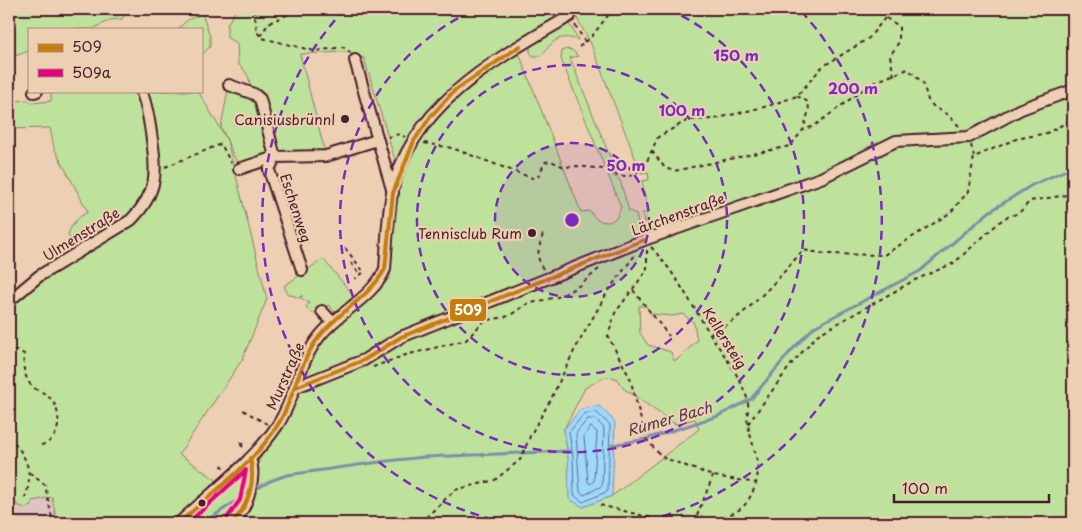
<svg xmlns="http://www.w3.org/2000/svg" width="1082" height="532" font-family="'Playpen Sans',sans-serif">
<style>
.built{fill:#ddc4c0}
.green{fill:#bee19b;stroke:#848063;fill-rule:evenodd}
.water{fill:#9dd9fe;stroke:#7c8faa}
.lines{fill:none;stroke-linecap:round;stroke-linejoin:round}
.shore{stroke:#6b697f;stroke-width:1}
.stream{stroke:#7c8faa;stroke-width:3}
.service-casing{stroke:#4a1f2b;stroke-width:9}
.minor-casing{stroke:#4a1f2b;stroke-width:14}
.path{stroke:#4a1f2b;stroke-width:2;stroke-dasharray:4 4;stroke-linecap:butt}
.service{stroke:#edcfb3;stroke-width:5}
.minor{stroke:#edcfb3;stroke-width:10}
.bus-1-casing{stroke:#edcfb3;stroke-width:8}
.bus-2-casing{stroke:#edcfb3;stroke-width:8}
.bus-1{stroke:#c37e0d;stroke-width:4}
.bus-2{stroke:#e5007d;stroke-width:4}
.ring{fill:none;stroke:#7b2cbf;stroke-width:2.5;stroke-dasharray:9 6}
.poi-dot{fill:#4a1f2b;stroke:#edcfb3;stroke-width:2}
.labels{text-anchor:middle;dominant-baseline:central;stroke-width:4.5;stroke-linejoin:round;paint-order:stroke}
.poi-label{font-size:14px;fill:#4a1f2b;stroke:#edcfb3;text-anchor:end}
.street-label{font-size:14px;fill:#4a1f2b;stroke:#edcfb3}
.water-label{font-size:15px;font-style:italic;fill:#563b4b;stroke:#edcfb3}
.centre{fill:#7b2cbf;stroke:#edcfb3;stroke-width:2.5}
.ring-label{font-size:15px;text-anchor:middle;font-weight:bold;fill:#7b2cbf;stroke:#edcfb3;stroke-width:4.5;stroke-linejoin:round;paint-order:stroke}
.line-badge{stroke:#edcfb3;stroke-width:2}
.badge-label{font-size:14px;text-anchor:middle;font-weight:bold;fill:#fff}
</style>
<rect width="100%" height="100%" fill="#edcfb3"/>
<filter id="ink" filterUnits="userSpaceOnUse"><feTurbulence type="fractalNoise" baseFrequency=".02" numOctaves="2"/><feDisplacementMap in="SourceGraphic" scale="10" xChannelSelector="R" yChannelSelector="G"/><feConvolveMatrix kernelMatrix="1 2 1 2 8 2 1 2 1" color-interpolation-filters="sRGB"/></filter>
<g filter="url(#ink)">
<!-- built -->
<path class="built" d="M9 434 52 497 57 523H9Z"/>
<!-- green -->
<path class="green" d="M9 9H130L122 19 110 20 93 29H29V51L9 58Z
M236 9H568L515 43 581 212 590 211C595 220 600 222 610 222L617 217 621 207 607 172 620 180 629 211 636 214 639 229 645 227 642 213H648L642 181 649 180 648 172 641 173 591 44 572 9H1073V523H57L52 497 32 501V506L24 508 9 501V301L78 251 68 235C71 224 78 217 88 212L54 148 50 128 9 129V107L15 101 28 100 32 103 51 101V93L71 91H198L227 140 267 299 242 360 179 454 222 484 250 458 253 473C263 448 283 429 294 405 305 381 308 356 326 336 347 315 374 301 390 277L399 188 395 177 390 173 395 160 364 58 346 52 300 54 326 156H265L243 162 236 161 221 127 228 90 243 93 250 88C251 78 245 70 238 64L237 43 227 38V25ZM639 306H646L651 314 672 316 683 314 694 323 697 341C688 347 684 356 674 361L671 352 648 345 640 333ZM605 377 616 378 623 388 675 424 695 419 699 429 612 496 583 507 568 457 564 429 585 388Z
M202 13 210 37V47L201 55V29H178L186 21Z
M567 22 572 28 578 40C558 34 554 40 541 56H533L530 52V45Z
M566 49 572 50 578 56 570 58 617 174 605 168 561 59 562 51Z
M323 259 354 296 335 313 329 305 316 316 306 307 309 303 301 298 302 295 300 298 288 294 284 286Z"/>
<!-- water -->
<path class="water" d="M599 406 615 422 612 496 583 507 569 499 568 457 564 429 581 409Z"/>
<g class="lines">
<!-- shore -->
<path class="shore" d="M596 412 610 425 608 491 583 502 574 495 573 457 569 432 584 414Z
M588 419H595L604 428 602 486 584 495 580 492 576 434Z
M591 427 597 432 594 481 590 484 588 482 584 437Z"/>
<!-- stream -->
<path class="stream" d="M612 445 646 439 718 416 751 399 790 352 814 327 920 271 989 212 1032 185 1073 167
M253 491 270 481 287 475 387 461 425 457 569 451
M203 523 245 495"/>
<!-- service casing -->
<g class="service-casing">
<path id="service" d="M570 16 578 9"/>
</g>
<!-- minor casing -->
<g class="minor-casing">
<path id="minor" d="M355 60 393 193
M229 85 254 94 260 99 275 157 239 169
M34 92 37 91
M302 270 269 170 275 157 326 156 377 140
M9 301 39 276 131 220C159 192 157 171 151 133 149 119 147 104 141 91
M322 311 332 322
M296 387 364 360 401 337 644 240 821 178 896 141 969 137 1021 109 1073 90
M179 523C212 492 251 464 277 426 296 398 298 363 319 337 338 312 373 298 385 269 387 244 387 218 392 193 411 104 498 58 570 16
M231 523C247 512 257 476 250 458"/>
</g>
<!-- path -->
<path class="path" d="M254 9 257 32 262 38 315 51 343 47 350 52
M586 11 596 9
M886 18 899 26V42L890 56 894 76
M575 25 585 42
M260 36 269 23 300 9
M579 47 592 36 613 9
M797 96 808 102 809 110 803 130
M388 137 400 134 405 137
M424 143 452 148 532 178 538 177 545 162 551 161 564 167 577 166 603 169 619 176H630L639 171 647 161 658 137 688 120 714 119 768 106 797 96 822 67 869 38 892 9
M971 145 974 157
M652 151 665 168 674 171 790 146 803 130 814 126 872 83 908 69 923 83 928 100 934 107 947 114 960 127
M165 167 221 144 231 163
M651 247C677 275 689 301 709 332 723 355 738 372 747 398 750 407 746 416 748 425 754 455 767 472 747 502 740 513 719 519 707 523
M345 248 364 272 355 279
M647 250V270L615 313 608 336 630 378 646 439 662 457 713 476 757 483
M351 263 358 272
M543 269C535 256 539 248 543 234
M633 290 669 336
M710 334C742 321 780 277 803 250L826 254 884 255 950 213 968 192 974 157 1016 139 1047 133 1073 119
M373 367 406 355 466 340 484 321 509 316 527 304 561 296 580 285 599 269
M9 373 11 353 17 350 24 354C23 366 23 373 30 384 35 391 43 391 49 397 63 410 62 441 41 445
M243 410 267 424
M748 424 790 366 817 335 915 280 954 263 1004 218 1019 213 1030 201 1073 194
M9 437C28 456 35 477 23 502
M240 442 246 447
M243 447 241 445 245 444
M224 467 222 466 226 465
M30 473 45 485 53 523
M600 505 672 523
M420 523 455 490 495 480 520 460 531 434 550 401 574 351 608 291 635 255
M694 523 713 476"/>
<!-- service -->
<use href="#service" class="service"/>
<!-- minor -->
<use href="#minor" class="minor"/>
<!-- bus-1 casing -->
<g class="bus-1-casing">
<path id="bus-1" d="M296 387 364 360 401 337 644 240
M179 523C213 492 255 463 279 423 295 396 299 362 319 337 339 311 369 298 385 269L393 193 414 141 431 116 454 91 520 46
M231 523C249 507 256 481 250 458"/>
</g>
<!-- bus-2 casing -->
<g class="bus-2-casing">
<path id="bus-2" d="M188 523 246 470 240 500 227 518"/>
</g>
<!-- bus-1 -->
<use href="#bus-1" class="bus-1"/>
<!-- bus-2 -->
<use href="#bus-2" class="bus-2"/>
</g>
</g>
<!-- distance rings -->
<circle cx="572" cy="220" r="77" fill="#7b2cbf" fill-opacity=".12"/>
<g class="ring">
<circle cx="572" cy="220" r="77"/>
<circle cx="572" cy="220" r="155"/>
<path d="M668 9A232 232 0 1 1 476 9"/>
<path d="M508 523A310 310 0 0 1 343 11M801 11A310 310 0 0 1 636 523"/>
</g>
<!-- markers -->
<g class="poi-dot">
<circle cx="345" cy="119" r="5"/>
<circle cx="532" cy="233" r="5"/>
<circle cx="202" cy="503" r="4.5"/>
</g>
<g class="labels">
<!-- poi labels -->
<g class="poi-label">
<text x="335" y="119">Canisiusbrünnl</text>
<text x="522" y="233">Tennisclub Rum</text>
</g>
<!-- street labels -->
<g class="street-label">
<text transform="translate(296 208) rotate(72)">Eschenweg</text>
<text transform="translate(678 214) rotate(-20)">Lärchenstraße</text>
<text transform="translate(81 234) rotate(-32)">Ulmenstraße</text>
<text transform="translate(725 338) rotate(58)">Kellersteig</text>
<text transform="translate(285 376) rotate(-66)">Murstraße</text>
</g>
<!-- water labels -->
<g class="water-label">
<text transform="translate(669 418) rotate(-16)">Rumer Bach</text>
</g>
</g>
<circle cx="572" cy="220" r="8" class="centre"/>
<g class="ring-label">
<text x="736" y="61">150 m</text>
<text x="853" y="94">200 m</text>
<text x="682" y="116">100 m</text>
<text x="626" y="171">50 m</text>
</g>
<rect class="line-badge" x="449" y="298" width="38" height="24" rx="5" fill="#c37e0d"/>
<g class="badge-label">
<text x="468" y="315">509</text>
</g>
<!-- margin -->
<rect width="1082" height="532" fill="none" stroke="#edcfb3" stroke-width="30"/>
<rect x="15" y="15" width="1052" height="502" fill="none" stroke="#4a1f2b" stroke-width="2" filter="url(#ink)"/>
<!-- legend -->
<rect x="28" y="28" width="175" height="65" fill="#edcfb3" stroke="#ac897d"/>
<rect x="38" y="44" width="25" height="8" fill="#c37e0d" stroke="#ac897d"/>
<text x="72" y="52" font-size="15" fill="#4a1f2b">509</text>
<rect x="38" y="69" width="25" height="8" fill="#e5007d" stroke="#ac897d"/>
<text x="72" y="78" font-size="15" fill="#4a1f2b">509a</text>
<!-- scale -->
<path d="M894 494v8h155v-8" fill="none" stroke="#4a1f2b" stroke-width="2.5"/>
<text x="902" y="494" font-size="15" fill="#4a1f2b" stroke="#edcfb3" stroke-width="4" paint-order="stroke">100 m</text>
</svg>
